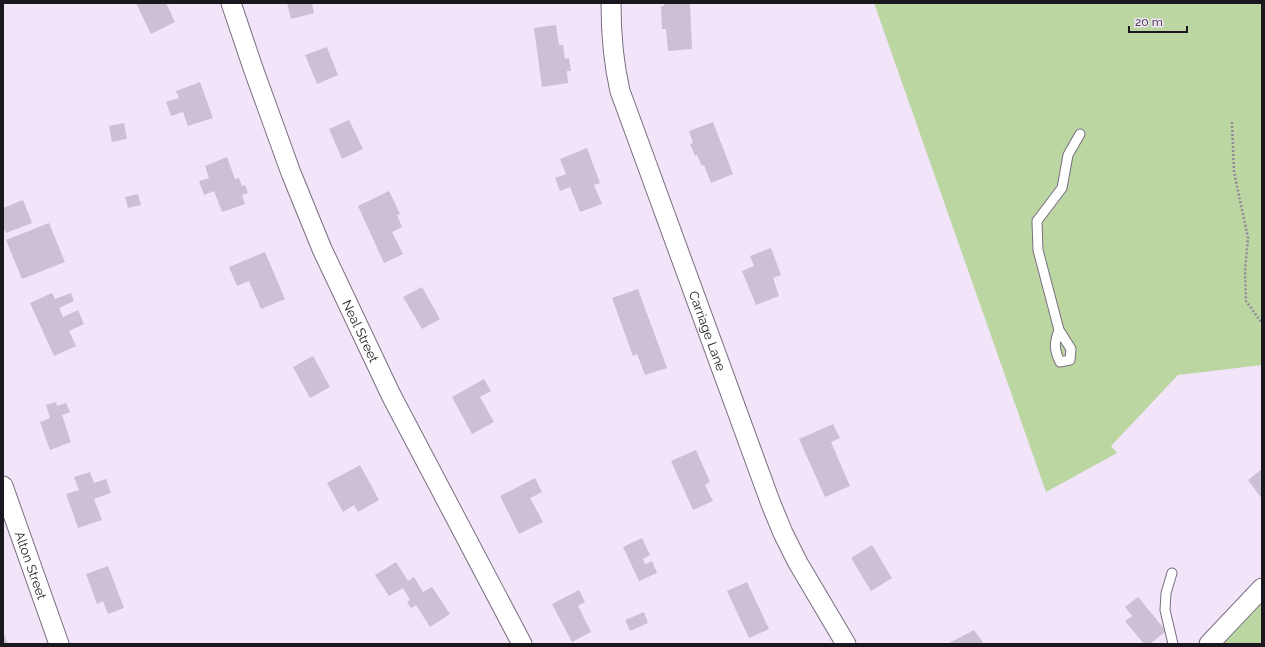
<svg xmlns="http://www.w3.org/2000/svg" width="1265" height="647" font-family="Raleway,sans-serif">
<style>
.green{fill:#bcd6a1}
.building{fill:#ccc0d4}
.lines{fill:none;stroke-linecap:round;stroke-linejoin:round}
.service-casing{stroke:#796e80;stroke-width:11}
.minor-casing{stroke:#796e80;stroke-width:21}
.path{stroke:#928998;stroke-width:2.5;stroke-dasharray:2 2;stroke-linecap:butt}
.service{stroke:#fff;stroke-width:9}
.minor{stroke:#fff;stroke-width:19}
.labels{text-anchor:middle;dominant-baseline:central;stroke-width:4;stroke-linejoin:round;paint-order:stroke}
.street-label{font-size:13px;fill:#1b171e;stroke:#f2e5fa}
</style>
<rect width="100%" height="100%" fill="#f2e5fa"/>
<!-- green -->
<path class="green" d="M874 3H1262V365L1178 375 1111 446 1117 453 1046 492Z
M1262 588V644H1209Z"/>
<!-- building -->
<path class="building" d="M136 3H166L175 22 151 34Z
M287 3H312L314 13 291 19Z
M664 3H690L692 49 668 51 666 29H662L661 6H664Z
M556 25 559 45H563L565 59 569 58 571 71H567L568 83 542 87 534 28Z
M327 47 338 75 317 84 305 55Z
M200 82 213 118 188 126 183 112 171 116 166 102 179 98 176 91Z
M349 120 363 149 342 159 329 129Z
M713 122 733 174 711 183 704 165 702 166 697 155 695 156 690 144 693 143 689 131Z
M124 123 127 139 112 142 109 126Z
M587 148 600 183 594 185 602 204 580 212 570 187 560 191 555 178 566 174 560 159Z
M227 157 235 179 239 178 242 186 245 185 248 193 242 195 245 204 222 212 214 191 204 195 199 181 209 178 205 166Z
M389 191 400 214 397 215 402 227 392 232 403 254 384 263 358 206Z
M138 194 141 205 128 208 125 197Z
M23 200 32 223 6 233 3 226V208Z
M49 223 65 262 22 279 6 240Z
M771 248 781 275 773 278 779 296 756 305 742 271 754 266 750 256Z
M265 252 285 299 261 309 249 281 237 286 229 267Z
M422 287 440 319 422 329 403 297Z
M638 289 667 368 645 375 637 354 633 356 612 298Z
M52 293 55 299 71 293 74 301 59 308 63 317 78 310 84 324 69 331 76 346 54 356 30 303Z
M313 356 330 387 310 398 293 367Z
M484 379 491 391 480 397 494 422 472 434 452 397Z
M56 402 57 406 66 403 70 412 62 415 71 442 50 450 40 422 50 418 46 405Z
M833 424 840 438 831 442 850 486 825 497 799 439Z
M696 450 710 482 705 485 713 501 693 510 671 461Z
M360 465 379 500 358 512 354 505 343 512 327 483Z
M1262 469V499L1248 480Z
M90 472 94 483 106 479 111 493 94 499 102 520 78 528 66 494 79 490 74 477Z
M535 478 542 492 530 498 543 522 519 534 500 496Z
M642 538 650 555 643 559 645 564 652 561 657 573 639 581 623 547Z
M872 545 892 578 871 591 851 558Z
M396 562 408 581 414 577 423 592 432 587 450 614 430 627 416 605 411 608 407 602 410 600 403 588 389 596 375 575Z
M108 566 124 608 108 614 103 601 97 604 86 574Z
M747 582 769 629 749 638 727 591Z
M579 590 585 602 578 606 591 632 572 642 552 604Z
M1138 597 1166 631 1150 644H1144L1125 621 1132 616 1125 607Z
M644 612 648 623 630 631 625 620Z
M974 630 984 644H947Z
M3 632 8 644H3Z"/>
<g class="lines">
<!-- service casing -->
<g class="service-casing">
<path id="service" d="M1059 330C1054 343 1054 350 1060 362L1070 360 1071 349 1059 330 1038 250 1037 221 1062 188 1068 155 1080 134
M1172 573 1166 593 1165 610 1173 644"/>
</g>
<!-- minor casing -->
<g class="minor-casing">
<g id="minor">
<path id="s1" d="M231 3 253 68 291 173 322 249 391 395 522 644"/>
<path id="s2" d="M611 3C611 34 613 61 620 91L771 504 783 533 798 563 846 644"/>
<path id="s3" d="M3 486 59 644"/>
<path d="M1209 644 1262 588"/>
</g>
</g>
<!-- path -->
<path class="path" d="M1232 122 1234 172 1248 238 1245 271 1246 301 1262 323"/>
<!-- service -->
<use href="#service" class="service"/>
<!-- minor -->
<use href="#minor" class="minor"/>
</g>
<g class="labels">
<!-- street labels -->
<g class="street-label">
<text stroke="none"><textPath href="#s1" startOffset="353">Neal Street</textPath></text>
<text stroke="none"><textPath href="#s2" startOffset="344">Carriage Lane</textPath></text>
<text stroke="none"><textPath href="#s3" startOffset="84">Alton Street</textPath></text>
</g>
</g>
<!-- border -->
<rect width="1265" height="647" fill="none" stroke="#1b171e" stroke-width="8"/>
<!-- scale -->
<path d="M1129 26v6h58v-6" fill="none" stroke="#1b171e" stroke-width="2"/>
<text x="1135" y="26" font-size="12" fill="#1b171e" stroke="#f2e5fa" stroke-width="3" paint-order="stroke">20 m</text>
</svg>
